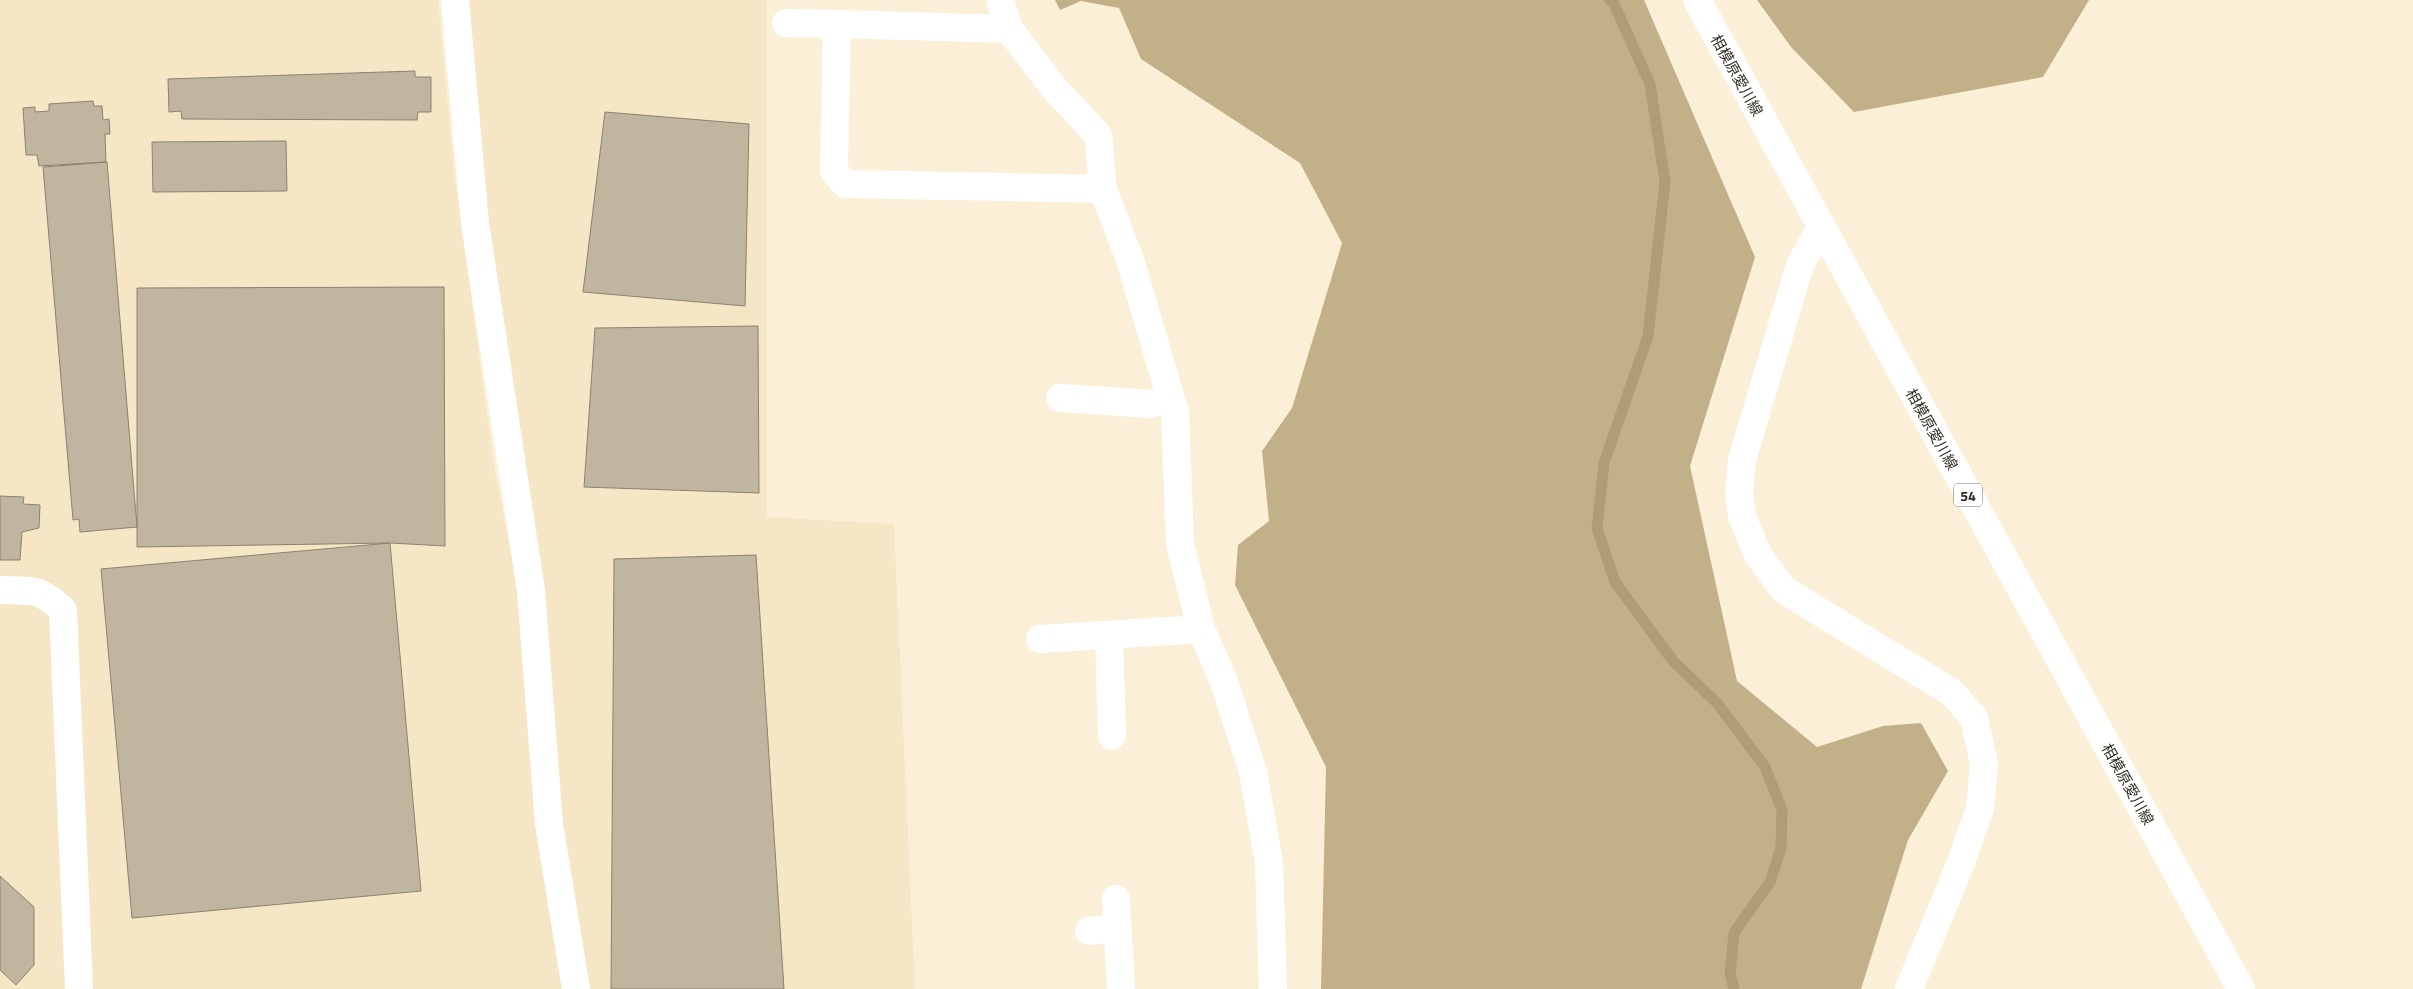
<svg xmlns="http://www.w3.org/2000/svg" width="2413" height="989" font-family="'Titillium Web','Noto Sans JP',sans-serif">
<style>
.built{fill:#f5e6c6}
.forest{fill:#c2b088}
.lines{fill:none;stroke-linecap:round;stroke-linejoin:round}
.stream{stroke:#af9d76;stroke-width:11}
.building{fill:#c0b59e;stroke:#8c826c}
.minor{stroke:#fff;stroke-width:28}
.major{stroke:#fff;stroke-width:28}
.labels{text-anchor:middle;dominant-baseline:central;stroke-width:4;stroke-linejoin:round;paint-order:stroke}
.shield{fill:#fff;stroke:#6f6b65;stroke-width:1}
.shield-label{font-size:14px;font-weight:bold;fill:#312c23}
.street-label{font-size:15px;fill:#312c23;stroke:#fff}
</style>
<rect width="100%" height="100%" fill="#fbf0d7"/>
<!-- built -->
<path class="built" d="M0 0H438L454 170 494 465 518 588 539 839 562 989H91L76 606 57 587 36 579 0 578Z
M466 0H767V517L894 524 915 989H588L559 809 470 64Z
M0 603 39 604 53 617 68 989H0Z"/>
<!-- forest -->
<path class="forest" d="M1055 0H1644L1755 257 1690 466 1737 681 1817 747 1883 726 1921 723 1948 771 1908 840 1861 989H1321L1326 767 1235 585 1238 545 1269 521 1262 451 1292 408 1342 243 1300 163 1141 59 1119 8 1081 1 1060 10Z
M1757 0H2089L2043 77 1854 112 1791 47Z"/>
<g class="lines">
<!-- stream -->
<path class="stream" d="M1610 0 1614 4 1650 84 1665 182 1648 336 1604 463 1597 528 1615 582 1673 661 1717 703 1765 767 1782 810 1781 848 1770 882 1734 933 1730 974 1734 989"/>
</g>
<!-- building -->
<path class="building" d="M415 71V77H431V112H418L417 120 182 119 181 111 169 112 168 79Z
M93 101 94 106H102L103 120 109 119 110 134H105L106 162 39 166 37 155H26L23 108 35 107V112L49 111V104Z
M605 112 749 124 745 306 583 292Z
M286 141 287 191 153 192 152 142Z
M107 162 137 527 80 532 79 519 73 520 43 167Z
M444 287 445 546 390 543 137 547V288Z
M758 326 759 493 584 487 595 328Z
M0 496 24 497 23 504 40 505 39 528 22 532 20 560H0Z
M390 543 421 891 132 918 101 569Z
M756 555 784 989H611L614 559Z
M0 876 34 907V965L16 985 0 970Z"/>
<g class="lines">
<!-- minor -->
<path class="minor" d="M455 0 475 223 531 591 549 824 576 989
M1000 0 1009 29 1054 88 1098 135 1103 189 1130 260 1175 412 1180 544 1201 629 1223 679 1253 772 1269 862 1273 989
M786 23 837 24
M1009 29 837 24 834 171 845 184 1103 189
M1821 228 1800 265 1742 460 1739 493 1742 516 1758 555 1784 590 1951 692 1974 718 1984 764 1980 808 1962 860 1909 989
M1060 398 1151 404 1170 397
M0 590C32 591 38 587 63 610L79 989
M1109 635 1112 736
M1040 639 1201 629
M1116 899 1121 989
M1089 931 1118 928"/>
<!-- major -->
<path class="major" d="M1697 0 2241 989"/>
</g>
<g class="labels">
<!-- shield labels -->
<rect class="shield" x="1954" y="483.5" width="28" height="23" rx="4"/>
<g class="shield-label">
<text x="1968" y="495">54</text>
</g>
<!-- street labels -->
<g class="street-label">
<text transform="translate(1737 75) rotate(61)">相模原愛川線</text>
<text transform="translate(1932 429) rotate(61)">相模原愛川線</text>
<text transform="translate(2128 784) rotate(61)">相模原愛川線</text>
</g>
</g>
</svg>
